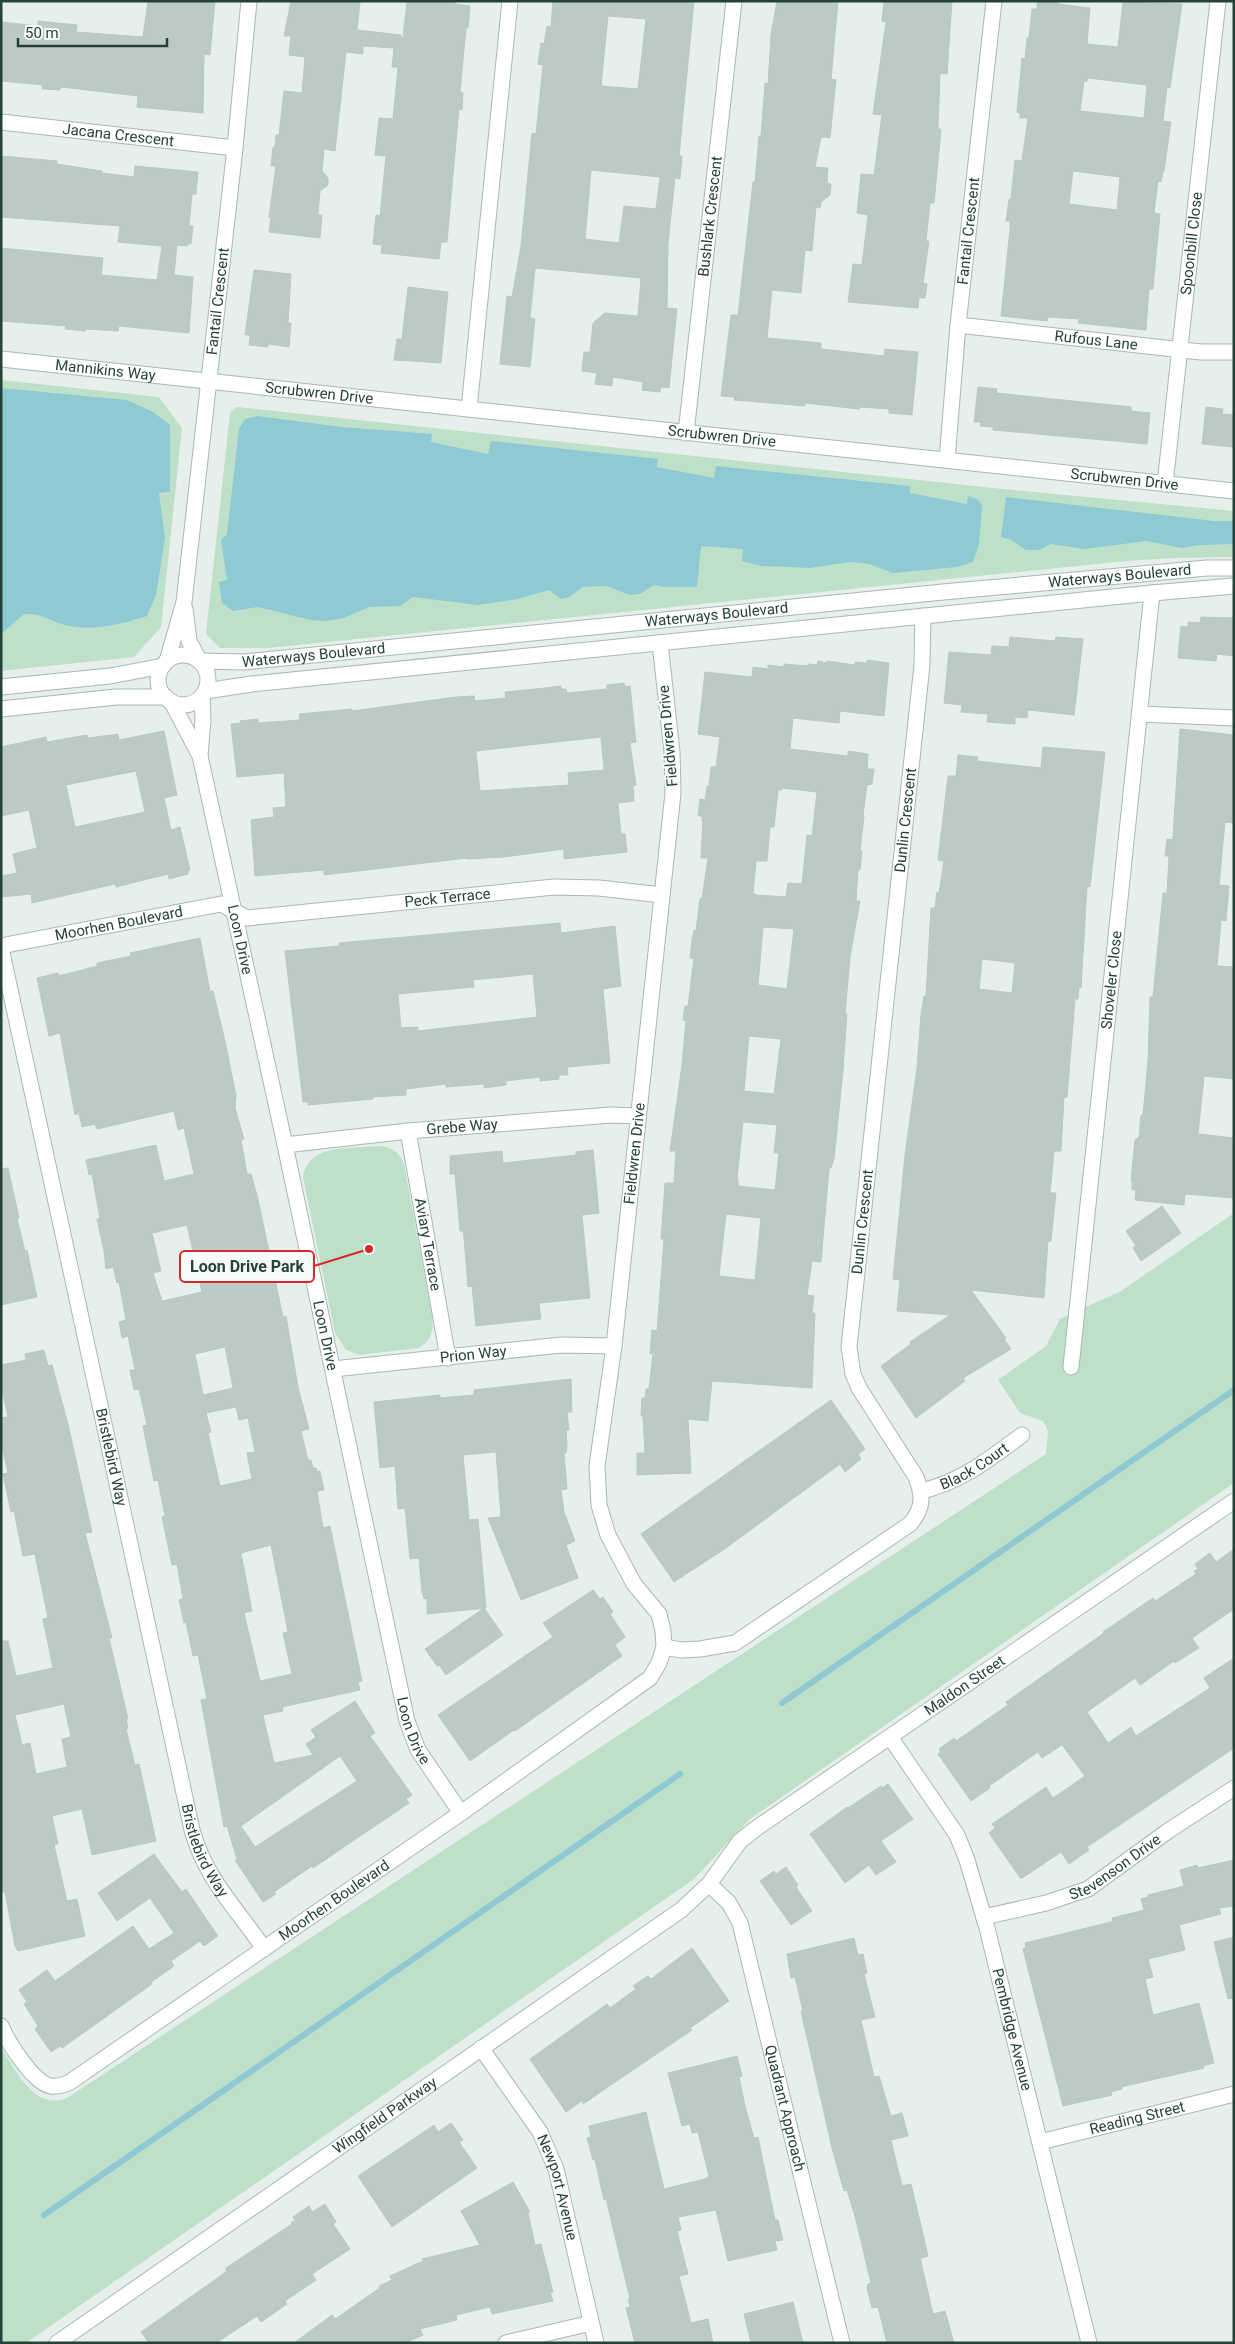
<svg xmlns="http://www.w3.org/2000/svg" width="1235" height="2344" font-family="Roboto,sans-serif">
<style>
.green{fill:#bfe0c8}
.water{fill:#8ec9d4}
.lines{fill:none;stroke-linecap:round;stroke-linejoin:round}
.stream{stroke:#8ec9d4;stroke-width:6}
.building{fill:#bbcac4;stroke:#b8c9c2;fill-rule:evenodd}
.minor-casing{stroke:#a8b8b2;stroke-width:17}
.minor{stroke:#fff;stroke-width:15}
.labels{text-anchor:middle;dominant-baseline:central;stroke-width:4;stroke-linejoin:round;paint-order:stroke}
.street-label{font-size:15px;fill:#24423a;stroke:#f7fbf9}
.leader{fill:none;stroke:#d62828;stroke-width:2}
.callout-dot{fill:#d62828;stroke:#f7fbf9;stroke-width:2}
.callout{fill:#f7fbf9;stroke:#d62828;stroke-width:2}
.callout-label{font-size:16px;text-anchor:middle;font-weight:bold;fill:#24423a}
</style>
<rect width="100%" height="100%" fill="#e6efeb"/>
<!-- green -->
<path class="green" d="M1 380 159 397 182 428 161 627 134 657 1 671Z
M237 407 993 488 1234 511V557L1174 558 1126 561 268 648H220L206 634 230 413Z
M377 1146C391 1146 399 1151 404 1164L432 1315C434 1329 432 1340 419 1348L359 1355 346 1350 335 1333 303 1177C309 1143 350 1149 377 1146Z
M1234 1213V1483L750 1819 694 1879 26 2343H1V2048C17 2071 34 2111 67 2098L1046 1454 1048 1431 1043 1421 1020 1413 998 1380 1046 1346 1060 1319 1121 1291Z"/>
<!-- water -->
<path class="water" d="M1 388 127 400 153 412 170 425V492L159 493 165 538 156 595 147 616C122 624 92 632 65 625 47 620 46 614 24 614L1 634Z
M257 416 342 427 432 434 431 442 488 454 491 441 658 459 657 467 714 478 716 466 910 486V493L967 504 968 496 977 499 982 505 979 544 973 562 957 567 893 573 869 564 851 562 809 568 789 567 762 566 742 561 743 549 701 546 697 587H663L654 585 640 594 630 595 606 586 583 587 569 597 561 599 549 590 518 599 478 605 413 597 400 606 369 607 344 618 327 621 310 620 258 607 233 611 222 603 219 582 227 580 221 540 227 534 239 429 245 419Z
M1006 497 1214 521H1234V544L1200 545 1181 548 1146 541 1085 549 1051 544 1039 550H1026L1011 540 1001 537Z"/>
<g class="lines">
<!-- stream -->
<path class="stream" d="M782 1703 1234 1390
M44 2215 680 1774"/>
</g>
<!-- building -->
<path class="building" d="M148 1H215L210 55 204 54 203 113 137 107 138 96 61 87 60 90 42 89 43 85 1 81V22L38 26V21L77 25 76 32 143 37Z
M291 1 360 2 357 30 401 35V38H403L407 1H455V4L470 6 468 28H466L460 92 463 93 462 110 459 109 458 119 447 242H441L439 259 381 253 382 245 373 244 376 215 380 216 386 156 375 155 379 118 393 119 398 67H392L394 48 363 46V54L346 52 335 151 324 149 322 171 328 178V185L320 191 318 215H322L320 238 269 232 271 217H269L276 166H271L273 147H275L276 135H279L284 91 302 93 305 57 289 55 291 36H284Z
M553 1H694L679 156H682L680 179 675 178 668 243 667 308 677 309 669 388 661 387 660 392 642 390 643 382 613 377 612 386 595 384 597 373 582 371 584 352H590L593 323 605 313 638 316 641 278 535 268 530 318 535 319 530 367 500 364 507 296 512 297 521 246 532 133 536 134 543 65 538 64 541 43 544 44 547 26 551 27ZM608 16 646 19 638 89 601 86ZM591 170 660 177 656 209 624 206 619 243 585 239Z
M777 1H838L831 79 836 80 830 138 821 137 815 167 828 168 827 183 831 184 830 195 821 202 820 208 816 207 812 251 805 250 801 293 772 290 767 338 821 343V349L884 356 885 349 918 352 912 415 889 413V409L860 407 859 409 805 403V406L734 400 735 397 721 396 731 315H738L753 182H755L759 136H761L765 83 768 84 771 35Z
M884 1H952L947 74 940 73 938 129H941L934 203H930L926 241H929L923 283 927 284 925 298H919L918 308 848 302 853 264 862 265 868 215 857 213 861 174 874 175 882 115 873 114 886 22 882 21Z
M1040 1H1059L1058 4 1090 8 1087 44 1118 47 1123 2 1182 4 1170 88 1167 87 1163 121 1171 122 1164 171H1163L1161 182 1158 181 1154 213 1160 214 1153 289H1149L1146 330 1078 323 1079 319 1048 317 1047 321 1001 316 1010 229V221H1006L1009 199H1011L1015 160 1022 161 1028 118H1020V113L1017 112 1022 58 1025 59 1027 38H1029L1032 9H1037V3ZM1088 78 1147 85 1144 118 1080 111 1084 81H1087ZM1073 171 1120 177 1117 210 1069 204Z
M1 156 57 161V164L102 171V173L134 177 135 166 198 172 196 194H192L189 226H193L191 244 188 243V246L177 245 174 275 193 277 189 333 119 326 118 331 86 329 85 331 65 329 66 326 1 321V248L103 258 101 275 157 280 162 246 118 242 120 226 1 217Z
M254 270 291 274 288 323H291L289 347 268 344V347L249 345 250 335H245Z
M408 287 448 292 441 363 394 360 397 339H402Z
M978 387 997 389 996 393 1131 407V411L1150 413 1147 444 993 430V427L980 426 981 422H974Z
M1206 407 1223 409 1222 414 1234 415V447L1202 444Z
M1201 617 1234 618V656L1217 654 1216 661 1178 658 1181 626 1188 627V622L1200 623Z
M1010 637 1055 641 1056 637 1083 639 1074 715 1028 710 1027 718 1015 717V724L987 722 988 714 961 712 962 705 944 703 949 652 991 655 992 646 1009 647Z
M867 660 889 663 884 716 840 711 839 723 793 718 790 749 848 756V751L868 754 867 769H874L872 784 867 785 863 815 864 816 860 851H862L860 870 858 869 856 901H860L850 957 845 1014H847L843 1070 834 1159 831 1168H829L821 1262 812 1261 807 1295 814 1296 812 1313H815L812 1388 712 1381 708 1421 688 1419 691 1473 637 1475V1453H645L643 1416H641L642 1398H645L646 1389H649L653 1353 650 1354 652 1330 657 1331 664 1239H661L665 1183H674L676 1151H670L682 1065 686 1021 683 1020 685 1006H688L694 958H690L692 941 694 930 696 931 700 898 702 899 708 858H701L703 821H702V816H698L700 799 705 800 707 786H709L711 767H716L720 737 698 734 705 672 752 677 753 667 768 669V665L784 667V664L808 666V664L817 665 818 661 827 663V661L855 665V662L867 663ZM782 788 817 792 812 836 807 835 802 884 788 883 786 897 756 895 753 893 756 861H767L770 827H774L778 790H782ZM763 927 794 929 787 989 758 985ZM749 1036 781 1039 774 1094 744 1091ZM743 1122 777 1125 774 1153H779L775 1190 738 1186V1179L737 1178ZM726 1214 761 1218 755 1280 719 1276Z
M624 683 625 687 630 686 636 742 630 743 636 785H633L634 801 618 803 621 834H625L627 852 564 859V849L504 857 467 859V858L324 875V870L255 876 251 820 274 817 273 808 286 807 284 773 237 777 231 724 241 723 240 721 258 719V723L300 720 299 714 352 709V711L456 697 474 696 475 701 506 698 505 692 545 688 561 686V689H566L567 693 607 689V685ZM601 737 604 770 568 773 569 785 480 791 476 751Z
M1180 729 1234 735V823L1225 822 1219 885 1229 886 1226 921 1221 920 1217 966 1234 967V1079L1204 1076 1198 1134 1234 1138V1198L1185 1194 1184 1205 1135 1200 1136 1190H1132V1181H1131L1135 1140 1139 1137 1141 1115H1143L1148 1061 1150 997H1153L1163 893H1167L1169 856H1165L1167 839 1172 840 1173 836Z
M164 731 177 795 164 798 171 830 180 827 190 870 188 871V874L169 879 168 874 116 887 115 884 32 903 31 894 1 897V876L17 873 13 854 37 848 29 810 1 816V747L46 737 47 742 87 735 88 738 118 734 119 740ZM136 771 145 812 75 827 66 785Z
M1043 747 1105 752 1090 887 1087 886 1081 988 1079 987 1078 999H1075L1067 1097H1064L1061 1151H1054L1050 1193H1056L1051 1241H1048L1044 1298 971 1290 1006 1338 1004 1339 1011 1349 963 1378 965 1381 916 1418 881 1366 911 1344 910 1342 950 1315 897 1311 900 1280 893 1279 905 1155 917 1068 921 1015 924 996H926L931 908H935L937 892 939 893 944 861 938 860 948 776H956L958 755 978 757 977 761 1041 768ZM982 959 1015 963 1012 993 979 989Z
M560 923 561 933 615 926 621 986 603 989 610 1063 567 1067 568 1075H559V1079L540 1081V1077L506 1081V1085L484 1088V1084L446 1087V1084L406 1089V1095L373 1097V1099L308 1105V1102H303L285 951 339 946V943ZM533 974 537 1017 418 1031V1027L401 1028 398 994 474 987 473 980Z
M200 938 210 992 213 991 225 1041 236 1096 235 1108 244 1139 241 1140 247 1174H251L257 1195 283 1317 286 1316 298 1387 309 1429 301 1431 308 1460H311L313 1468H316L317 1472 320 1471 324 1490 317 1491 323 1528 330 1526 362 1681 358 1682 360 1690 282 1707 283 1711 263 1715 274 1763 313 1755 306 1744 316 1737 311 1730 355 1701 375 1733 370 1736 412 1795 406 1799 409 1803 313 1868 312 1866 274 1892 276 1894 263 1902 235 1860 237 1859 227 1826 224 1827 201 1700 207 1699 198 1655 193 1656 186 1622 184 1623 179 1600 183 1599 177 1564 172 1565 162 1517 165 1516 158 1480 154 1481 143 1426 147 1425 139 1389 134 1390 130 1370H135L128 1336 122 1338 119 1322 126 1320 119 1282 117 1283 113 1267 106 1269 104 1251 97 1219H100L92 1174 89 1175 86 1160 156 1145 164 1181 194 1174 184 1128 178 1130 174 1111 97 1129 95 1124 82 1127 79 1113 75 1115 60 1033 49 1036 37 978 58 973 59 976 97 966V963L131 956 130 953ZM187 1225 202 1292 162 1301 153 1273 161 1271 152 1233ZM225 1347 233 1388 203 1395 195 1354ZM236 1407 239 1420 248 1418 255 1452 247 1453 252 1479 220 1486 208 1433 211 1432 206 1413ZM271 1545 288 1632 283 1633 292 1674 260 1681 244 1613 252 1611 241 1553ZM340 1756 357 1781 255 1847 241 1826Z
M593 1150 599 1213 582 1215 590 1298 539 1303 541 1319 476 1326 472 1286 468 1287 464 1238 463 1231H460L455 1174H450V1156L502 1151 503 1163 576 1155V1152Z
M8 1168 19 1218 17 1219 25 1251 27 1250 37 1297 1 1305V1169Z
M1162 1206 1181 1233 1141 1261 1133 1248 1136 1246 1126 1231Z
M44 1350 48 1366 52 1365 68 1424 92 1532 85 1533 112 1638H109L128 1719H126L128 1728 126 1729 135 1765 139 1764 156 1841 92 1855 82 1809 52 1816 58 1844 54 1845 67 1901 77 1899 85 1936 18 1951 15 1946 5 1892H1V1641H8L16 1676 53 1668 43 1619 48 1618 35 1554 23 1556 14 1511 11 1512 3 1474 8 1473 1 1442V1418L8 1417 1 1385V1365L26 1360 25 1354ZM64 1704 71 1737 62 1739 67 1767 36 1774 30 1743 22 1745 15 1715Z
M571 1379 572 1412H567L569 1430H566L567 1446 566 1453H564L567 1489 561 1490 564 1512 575 1541 566 1545 578 1578 521 1600 488 1518 501 1517 496 1452 463 1455 469 1520 478 1519 486 1608 427 1614V1598L424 1599 422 1592 419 1558 410 1559 405 1508 398 1509 395 1466 380 1468 374 1402 440 1395V1398L474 1395V1390Z
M831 1400 865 1449 858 1454 861 1459 845 1472 840 1464 726 1548 674 1582 641 1534Z
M1234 1549V1609L1192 1638 1199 1648 1175 1663 1174 1661 1140 1685 1135 1678 1087 1712 1108 1743 1131 1727 1136 1736 1210 1688 1204 1678 1234 1658V1748L1087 1847 1089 1850 1069 1864 1061 1852 1021 1879 989 1833 995 1828 992 1824 1046 1787 1053 1798 1085 1776 1062 1745 1042 1758 1038 1752 989 1786 990 1788 971 1801 938 1754 941 1752 939 1749 954 1738 956 1741 1008 1705 1006 1702 1104 1633 1103 1632 1153 1598 1155 1601 1196 1574 1194 1571 1198 1569 1195 1564 1210 1553 1216 1562Z
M593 1590 600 1599 603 1597 613 1612 610 1614 625 1637 615 1645 622 1656 515 1731 514 1730 470 1761 438 1715 553 1637 543 1623Z
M484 1608 503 1635 446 1675 439 1665 437 1666 425 1649Z
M888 1784 913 1819 881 1841 896 1862 876 1875 869 1865 845 1883 810 1834 847 1807 848 1808 881 1786 882 1788Z
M154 1854 182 1892 186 1889 218 1936 204 1946 200 1941 171 1961 174 1966 151 1982 152 1984 62 2048 60 2046 51 2052 35 2029 38 2026 24 2004 27 2002 19 1990 47 1970 55 1981 133 1926 149 1949 174 1933 150 1898 117 1921 98 1893Z
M1234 1860V1906L1219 1908 1221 1914 1179 1925 1185 1950 1148 1959 1153 1977 1145 1979 1153 2015 1199 2003 1214 2063 1203 2066 1204 2068 1121 2087 1122 2089 1111 2092 1112 2095 1063 2106 1023 1949 1026 1948 1025 1943 1107 1923 1113 1921 1112 1918 1144 1910 1141 1899 1148 1897V1895L1184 1886 1180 1870 1197 1865 1198 1868Z
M786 1867 798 1885 796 1887 812 1911 791 1925 760 1881 774 1871 776 1874Z
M1234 1937V1998L1228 1999 1214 1942Z
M854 1938 858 1955 863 1954 867 1973 864 1974 875 2017 861 2020 874 2077 879 2076 891 2116 902 2113 908 2136 891 2140 902 2186 911 2184 918 2213 928 2256 921 2258V2262L933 2314 945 2311 954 2343H887L878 2307 872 2308 867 2288 868 2284 871 2283 855 2216 847 2190 844 2191 832 2148 801 2011H803L795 1977 791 1978 787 1954Z
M692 1948 729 2001 690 2028 692 2030 583 2104V2100L566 2112 530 2059 607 2004 610 2008 636 1989 633 1986 648 1976 651 1979Z
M737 2056 742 2076 739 2077 745 2106 754 2138 758 2137 775 2220H778L783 2240 775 2241 777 2250 728 2261 716 2210 678 2217 681 2230 677 2231 688 2274 679 2276 691 2323 708 2319 713 2343H635L626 2308 630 2307 628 2299H630L606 2199 604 2200 595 2160H593L587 2138 591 2137 589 2126 646 2112 664 2189 705 2179 709 2176 698 2132 692 2133 690 2124 682 2126 668 2073Z
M451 2123 463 2140 459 2142 477 2168 392 2227 358 2176 434 2125 438 2132Z
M513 2182 530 2212 528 2213 535 2245 541 2244 553 2292H550L553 2301 492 2314 490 2307 456 2315 457 2320 420 2329 423 2335 405 2343H294L332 2315 335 2319 380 2288 379 2286 392 2280 390 2276 423 2261 422 2259 480 2245 461 2211Z
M325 2204 336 2222 333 2224 350 2249 312 2274 316 2280 285 2301 287 2304 261 2322 257 2316 216 2343H149L141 2332 226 2272V2268L292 2224 291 2223 295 2220 293 2217 309 2206 312 2212Z
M793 2302 803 2343H751L744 2314Z"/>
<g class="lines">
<!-- minor casing -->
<g class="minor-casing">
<g id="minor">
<path id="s1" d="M1 122 235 148"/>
<path id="s2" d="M958 325 1201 352H1234"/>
<path id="s3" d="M1 359 1234 491"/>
<path d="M469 409 510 1"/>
<path id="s4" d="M686 433 734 1"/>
<path id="s5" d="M947 460 958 325 994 1"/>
<path id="s6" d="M1165 484 1218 1"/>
<path d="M185 609 189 641 199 660"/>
<circle cx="183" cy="680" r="25"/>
<path id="s7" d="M167 661 184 602 235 148 249 1"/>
<path id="s8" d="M200 661 244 662 943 592 1207 568H1234"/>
<path d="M1 687 110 676 163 666"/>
<path d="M205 691 252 684 1152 593 1234 586"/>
<path id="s9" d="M171 701 200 756 285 1145 407 1721 418 1750 461 1813"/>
<path d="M1 709 116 697H166"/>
<path d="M1141 714 1234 718"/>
<path d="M200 755 203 721 202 696"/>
<path id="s10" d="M1 946 221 904 247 918 554 887 599 888 662 895"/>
<path id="s11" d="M1 948 192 1830C206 1880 236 1907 264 1949"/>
<path id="s12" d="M408 1131 448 1358"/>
<path id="s13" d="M285 1145 408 1131 611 1115 637 1116"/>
<path id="s14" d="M1071 1367 1152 593"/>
<path id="s15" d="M333 1369 561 1345 614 1346"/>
<path id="s16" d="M922 1491C963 1481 989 1459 1022 1435"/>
<path id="s17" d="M664 1647 681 1650 700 1649 735 1643 910 1524C924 1508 923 1495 916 1477L859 1388 853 1374 849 1347 922 665 923 616"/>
<path id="s18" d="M890 1737 957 1835 967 1860 987 1928 1089 2343"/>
<path id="s19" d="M709 1884 729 1903 740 1923 842 2343"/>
<path id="s20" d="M984 1917 1046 1903 1088 1889 1168 1831 1234 1788"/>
<path id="s21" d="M1 2026C8 2042 33 2083 51 2086 58 2087 64 2085 70 2082L461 1813 650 1678 659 1663 664 1647 663 1631 659 1614 634 1584 608 1535 599 1505 597 1466 614 1346 673 793 672 752 660 643"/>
<path id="s22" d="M481 2048 540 2132 556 2169 596 2343"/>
<path id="s23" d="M1040 2142 1234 2094"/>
<path id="s24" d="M57 2343 681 1910 709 1884 740 1841 758 1827 1234 1501"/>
<path d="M506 2343 591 2323"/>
</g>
</g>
<!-- minor -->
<use href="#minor" class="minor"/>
</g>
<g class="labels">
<!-- street labels -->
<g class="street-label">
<text stroke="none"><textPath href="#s1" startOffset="118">Jacana Crescent</textPath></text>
<text stroke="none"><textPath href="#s4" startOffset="218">Bushlark Crescent</textPath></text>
<text stroke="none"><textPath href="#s5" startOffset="230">Fantail Crescent</textPath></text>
<text stroke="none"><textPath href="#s6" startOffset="242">Spoonbill Close</textPath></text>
<text stroke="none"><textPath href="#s7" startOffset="364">Fantail Crescent</textPath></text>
<text stroke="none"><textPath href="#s2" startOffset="139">Rufous Lane</textPath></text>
<text stroke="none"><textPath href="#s3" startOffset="105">Mannikins Way</textPath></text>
<text stroke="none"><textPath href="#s3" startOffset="320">Scrubwren Drive</textPath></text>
<text stroke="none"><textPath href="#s3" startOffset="725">Scrubwren Drive</textPath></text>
<text stroke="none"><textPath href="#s3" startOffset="1130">Scrubwren Drive</textPath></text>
<text stroke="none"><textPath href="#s8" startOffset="924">Waterways Boulevard</textPath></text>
<text stroke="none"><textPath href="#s8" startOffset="519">Waterways Boulevard</textPath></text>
<text stroke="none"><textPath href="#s8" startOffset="114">Waterways Boulevard</textPath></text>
<text transform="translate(668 736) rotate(-95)">Fieldwren Drive</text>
<text stroke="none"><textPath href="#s17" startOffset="1012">Dunlin Crescent</textPath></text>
<text stroke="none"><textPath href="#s10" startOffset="455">Peck Terrace</textPath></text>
<text stroke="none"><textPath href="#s10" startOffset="120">Moorhen Boulevard</textPath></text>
<text stroke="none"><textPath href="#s9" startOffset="250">Loon Drive</textPath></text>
<text stroke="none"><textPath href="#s14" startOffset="389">Shoveler Close</textPath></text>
<text stroke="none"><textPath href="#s13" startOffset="178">Grebe Way</textPath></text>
<text stroke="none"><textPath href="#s21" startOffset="1354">Fieldwren Drive</textPath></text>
<text stroke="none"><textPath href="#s17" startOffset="608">Dunlin Crescent</textPath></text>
<text stroke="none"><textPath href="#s12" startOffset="115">Aviary Terrace</textPath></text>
<text stroke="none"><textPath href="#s9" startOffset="655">Loon Drive</textPath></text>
<text stroke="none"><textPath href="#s15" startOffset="141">Prion Way</textPath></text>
<text stroke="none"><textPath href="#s11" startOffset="521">Bristlebird Way</textPath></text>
<text stroke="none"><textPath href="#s16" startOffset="58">Black Court</textPath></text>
<text stroke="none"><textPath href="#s24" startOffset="1124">Maldon Street</textPath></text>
<text stroke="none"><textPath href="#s9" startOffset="1060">Loon Drive</textPath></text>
<text stroke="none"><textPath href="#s11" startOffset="926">Bristlebird Way</textPath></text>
<text stroke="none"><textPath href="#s20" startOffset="142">Stevenson Drive</textPath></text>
<text stroke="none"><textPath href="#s21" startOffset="420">Moorhen Boulevard</textPath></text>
<text stroke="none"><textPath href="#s18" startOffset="321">Pembridge Avenue</textPath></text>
<text stroke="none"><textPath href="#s19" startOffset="241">Quadrant Approach</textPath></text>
<text stroke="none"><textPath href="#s24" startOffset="399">Wingfield Parkway</textPath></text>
<text stroke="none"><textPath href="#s23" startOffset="100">Reading Street</textPath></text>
<text stroke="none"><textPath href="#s22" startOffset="161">Newport Avenue</textPath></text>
</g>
</g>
<!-- callouts -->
<path class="leader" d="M369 1249L314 1266"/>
<circle class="callout-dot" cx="369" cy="1249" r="5"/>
<rect class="callout" x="180" y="1251" width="134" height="31" rx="5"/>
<g class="callout-label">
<text x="247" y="1272">Loon Drive Park</text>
</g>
<!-- border -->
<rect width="1235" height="2344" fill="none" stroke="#24423a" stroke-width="5"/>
<!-- scale -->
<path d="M18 38v8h149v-8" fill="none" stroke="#24423a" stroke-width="2.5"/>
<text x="25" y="38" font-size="15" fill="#24423a" stroke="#f7fbf9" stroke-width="4" paint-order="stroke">50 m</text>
</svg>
